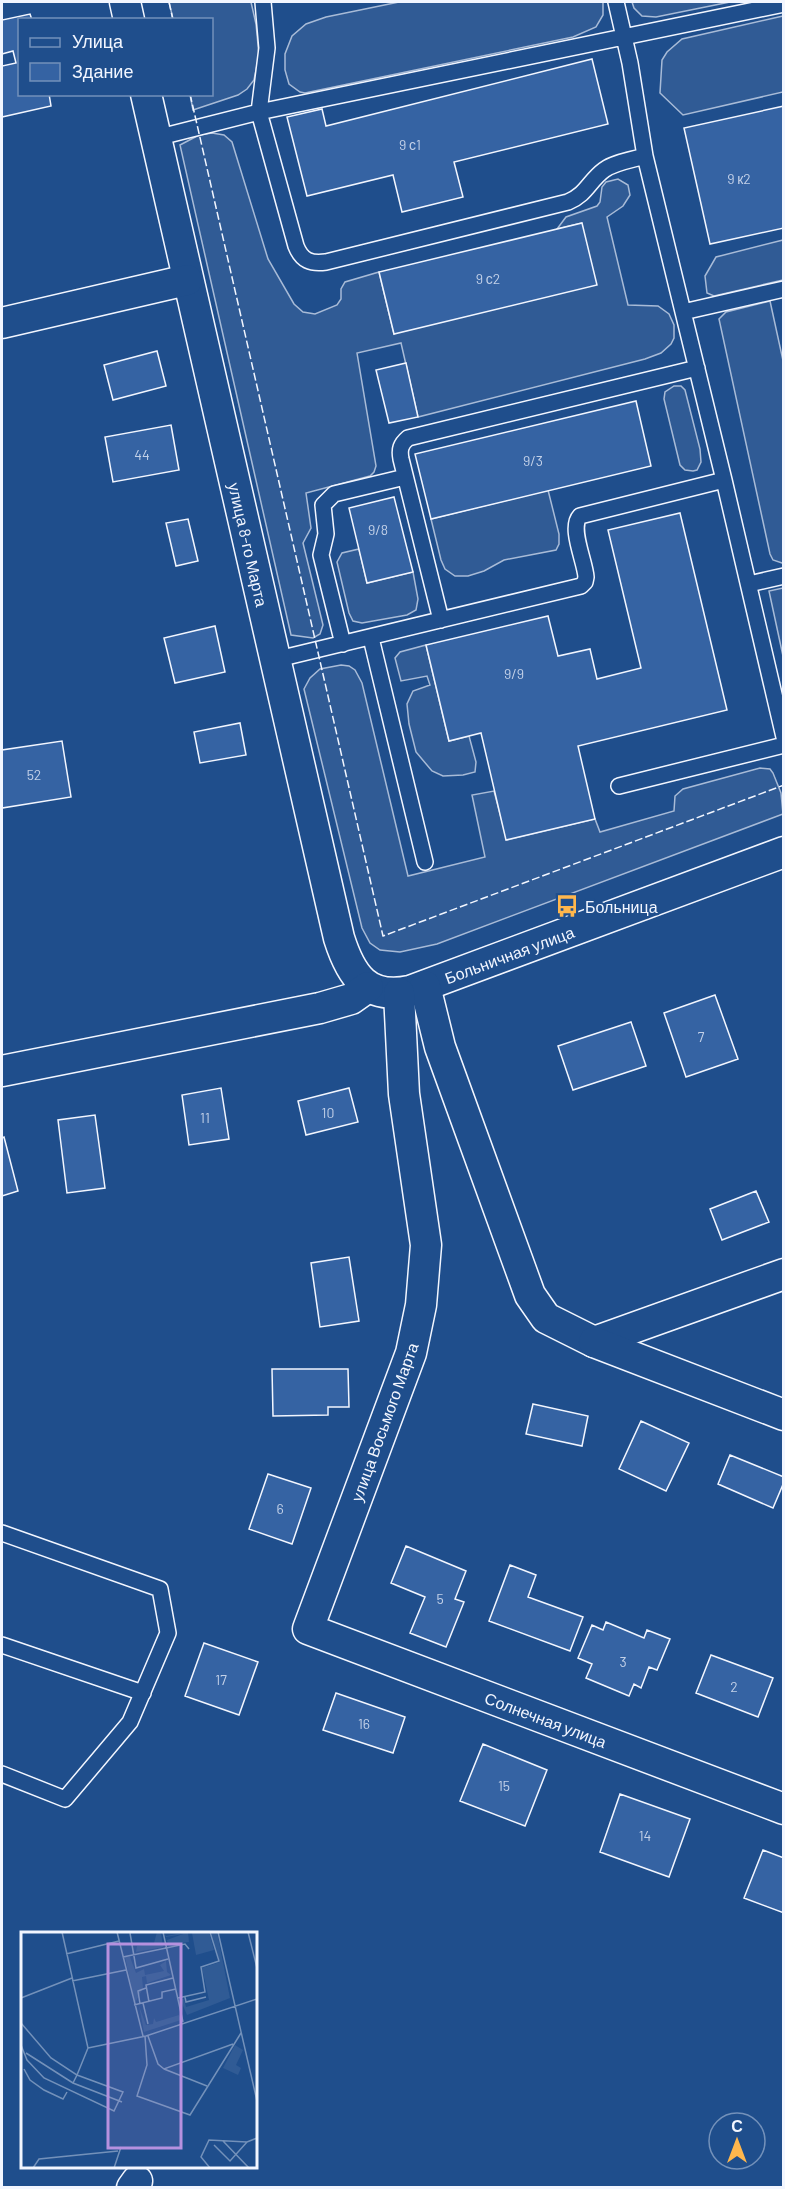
<svg xmlns="http://www.w3.org/2000/svg" width="785" height="2189" font-family="Barlow,sans-serif">
<style>
.built{fill:#305b95;stroke:#a8bbd7;stroke-width:1.5}
.building{fill:#3563a3;stroke:#f2f6ff;stroke-width:1.5}
.lines{fill:none;stroke-linecap:round;stroke-linejoin:round}
.lane-casing{stroke:#f2f6ff;stroke-width:18}
.street-casing{stroke:#f2f6ff;stroke-width:33}
.lane{stroke:#1f4e8c;stroke-width:15}
.street{stroke:#1f4e8c;stroke-width:30}
.fence{stroke:#f2f6ff;stroke-width:1.5;stroke-dasharray:8 3;stroke-linecap:butt}
.labels{text-anchor:middle;dominant-baseline:central;stroke-width:4.5;stroke-linejoin:round;paint-order:stroke}
.number-label{font-size:14px;fill:#c3d1e8}
.street-label{font-size:16px;fill:#f2f6ff;stroke:#1f4e8c}
.poi-label{font-size:16px;fill:#f2f6ff;stroke:#1f4e8c;text-anchor:start}
.inset-road{fill:none;stroke:#7391ba;stroke-width:1.5}
.view{fill:#b691df;fill-opacity:0.15;stroke:#b691df;stroke-width:3}
.inset-edge{fill:none;stroke:#f2f6ff;stroke-width:3}
</style>
<rect width="100%" height="100%" fill="#1f4e8c"/>
<!-- built -->
<path class="built" d="M169 2H251L256 24 259 55 254 80 247 89 238 95 193 110 190 95 212 94V20L173 19Z
M399 2H603V15L596 27 573 37 305 93 300 92 289 84 285 70V54L292 36 306 24 326 17Z
M632 2H730L656 17 642 16 634 8Z
M783 16V92L683 115 660 93 662 60 667 52 682 39Z
M212 133 224 135 232 142 268 259 294 304 303 312 315 314 337 305 341 299V289L345 282 379 272 394 334 582 223 557 229 566 217 597 206 600 202 602 187 606 182 618 179 628 185 630 195 623 206 607 217 628 305 658 306 669 314 674 325V338L671 344 661 353 645 359 418 417 401 343 357 353 376 466 374 472 370 476 306 493 311 528 303 543 323 625 320 634 313 638 291 635 180 145 199 135Z
M783 240V280L714 296 707 293 705 276 716 257Z
M770 301 784 365V563H782L773 560 770 554 719 319 726 312Z
M674 386H681L685 390 700 449 701 462 697 470 693 471 685 470 680 465 664 399 665 392Z
M548 490 559 534V544L556 550 504 560 484 571 468 576H455L445 569 441 560 431 519Z
M359 549 367 583 413 572 418 599 416 610 407 615 362 623 353 621 349 613 337 562 342 553Z
M783 588H784L783 656 769 591Z
M426 645 449 741 469 736 476 762 475 772 463 775 443 776 432 771 416 752 409 724 407 704 413 691 430 685 427 676 401 681 395 658 400 652Z
M341 665 349 666 355 670 362 683 408 876 485 857 472 795 494 791 507 840 595 819 600 832 674 811 675 796 683 789 760 768 770 769 773 773 781 793 783 814 437 944 400 952 380 950 370 943 362 928 304 689 310 678 320 669Z"/>
<!-- building -->
<path class="building" d="M30 14 32 20H20V94H49L51 106 2 117V66L16 63 13 51 2 54V20Z
M592 59 608 124 454 162 463 197 402 212 393 175 307 196 287 117 322 109 326 126Z
M784 106V228L710 244 684 128Z
M582 223 597 285 394 334 379 272Z
M157 351 166 386 113 400 104 365Z
M406 363 418 417 389 423 376 370Z
M636 401 651 466 431 519 415 454Z
M171 425 179 470 113 482 105 437Z
M394 497 413 572 367 583 349 508Z
M680 513 727 710 578 746 595 819 506 840 481 733 449 741 426 645 548 616 558 656 590 649 597 679 641 668 608 530Z
M188 519 198 561 176 566 166 523Z
M215 626 225 672 175 683 164 638Z
M240 723 246 755 200 763 194 732Z
M62 741 71 797 2 808V750Z
M715 995 738 1059 686 1077 664 1013Z
M631 1022 646 1066 573 1090 558 1046Z
M221 1088 229 1139 189 1145 182 1095Z
M349 1088 358 1122 306 1135 298 1101Z
M95 1115 105 1188 67 1193 58 1120Z
M4 1137 18 1191 2 1196V1138Z
M756 1191 769 1222 722 1240 710 1209Z
M349 1257 359 1321 320 1327 311 1263Z
M272 1369H348L349 1407H328V1415L273 1416Z
M533 1404 588 1416 582 1446 526 1434Z
M641 1421 689 1443 666 1491 619 1469Z
M730 1455 784 1477V1482L773 1508 718 1484Z
M268 1474 311 1488 292 1544 249 1529Z
M406 1546 466 1571 455 1599 464 1602 446 1647 410 1633 425 1597 391 1583Z
M510 1565 536 1575 528 1597 583 1617 570 1651 489 1621Z
M606 1622 644 1638 647 1630 670 1639 657 1670 649 1667 641 1688 634 1684 629 1696 586 1678 592 1664 578 1658 592 1625 603 1630Z
M204 1643 258 1662 239 1715 185 1696Z
M711 1655 773 1678 758 1717 696 1693Z
M336 1693 405 1717 393 1753 323 1730Z
M483 1744 547 1770 525 1826 460 1801Z
M620 1794 690 1819 669 1877 600 1852Z
M763 1850 784 1858V1913L744 1898Z"/>
<g class="lines">
<!-- lane casing -->
<g class="lane-casing">
<path id="lane" d="M263 2 267 48 259 112 296 246C302 261 311 264 326 262L568 202C587 194 589 181 604 170 615 162 632 160 645 156
M616 2 630 63 645 156 724 480 784 737
M156 138 259 112 784 4
M683 312 784 289
M749 584 784 576
M441 620 401 459C399 449 401 444 408 438L697 368
M371 638 425 862
M343 644 321 555 326 534 323 505 334 494 405 477
M274 660 581 586 585 582 586 577C585 561 569 528 580 516L724 480
M619 786 784 745
M2 1533 160 1589 168 1633 130 1722 65 1799 2 1774
M2 1645 143 1693"/>
</g>
<!-- street casing -->
<g class="street-casing">
<g id="street">
<path d="M125 2 129 20"/>
<path id="s1" d="M146 94 339 938C351 976 367 1000 410 991L784 852"/>
<path d="M2 323 187 280"/>
<path d="M425 986 440 1047 530 1295 546 1318 594 1342 784 1274"/>
<path id="s2" d="M399 993 404 1094 426 1245 421 1305 411 1353 308 1629 784 1809"/>
<path d="M2 1071 320 1008 351 999 368 987"/>
<path d="M594 1342 784 1415"/>
<path d="M132 2188 137 2181"/>
</g>
</g>
<!-- lane -->
<use href="#lane" class="lane"/>
<!-- street -->
<use href="#street" class="street"/>
<!-- fence -->
<path class="fence" d="M169 2 173 20
M190 94 383 936 784 785"/>
</g>
<!-- icons -->
<defs>
<g id="bus-bare" transform="scale(1.8)"><path d="M-5-6H5V4H4V6H2V4H-2V6H-4V4H-5ZM-3.5-4V0h7V-4ZM-3.5 1.2v1.5H-2V1.2ZM2 1.2v1.5H3.5V1.2Z" fill="#ffb74d" stroke="#1f4e8c" stroke-width="2.5" paint-order="stroke"/></g>
</defs>
<g fill-rule="evenodd">
<use href="#bus-bare" x="567" y="906"/>
</g>
<g class="labels">
<!-- number labels -->
<g class="number-label">
<text x="410" y="144">9 с1</text>
<text x="739" y="178">9 к2</text>
<text x="488" y="278">9 с2</text>
<text x="142" y="454">44</text>
<text x="533" y="460">9/3</text>
<text x="378" y="529">9/8</text>
<text x="514" y="673">9/9</text>
<text x="34" y="774">52</text>
<text x="701" y="1036">7</text>
<text x="328" y="1112">10</text>
<text x="205" y="1117">11</text>
<text x="280" y="1508">6</text>
<text x="440" y="1598">5</text>
<text x="623" y="1661">3</text>
<text x="221" y="1679">17</text>
<text x="734" y="1686">2</text>
<text x="364" y="1723">16</text>
<text x="504" y="1785">15</text>
<text x="645" y="1835">14</text>
</g>
<!-- street labels -->
<g class="street-label">
<text stroke="none"><textPath href="#s1" startOffset="462">улица 8-го Марта</textPath></text>
<text stroke="none"><textPath href="#s1" startOffset="1072">Больничная улица</textPath></text>
<text transform="translate(384 1422) rotate(-70)">улица Восьмого Марта</text>
<text stroke="none"><textPath href="#s2" startOffset="912">Солнечная улица</textPath></text>
</g>
<!-- poi labels -->
<g class="poi-label">
<text x="585" y="906">Больница</text>
</g>
</g>
<!-- overview -->
<g transform="translate(21 1932)">
<rect width="236" height="236" fill="#1f4e8c"/>
<path d="M136 0H140L142 15 115 20 116 14 133 11ZM143 0 145 4 167 0 168 10 147 13 146 8 162 2 145 5ZM188 0 193 18 175 23 171 1ZM190 0H196L209 66 166 83 159 67H163L165 75 188 68 181 36 199 30ZM104 25H109L115 41 123 37 124 43 143 39 139 33 145 29 146 40 150 43 126 51 125 44 121 45 122 56 114 71ZM118 74 125 93 132 92 133 86 135 90 158 83 160 88 123 100ZM214 113 222 118 215 133 220 136 217 143 202 136Z" fill="#305b95"/>
<path class="inset-road" d="M41 0 67 116M96 0 122 104M142 0 162 90M197 0 236 169M227 0 236 36M109 1 115 36 147 27M45 22 98 9M102 25 164 12 168 17M51 49 105 38M164 65 165 70 185 65M0 66 51 46M157 66 184 60 180 35 198 29 189 0M128 70 125 53 152 46M122 71 127 92M119 72 117 59 125 56M113 73 141 66V60L155 57M0 91 30 126 56 143 52 151 101 170M124 104 126 133 116 164 169 183 220 101M127 104 137 132 143 137 212 112M0 113 6 128 23 146 93 179 102 160 56 143 67 116M67 116 125 104 236 67M5 121 52 151M3 137 9 148 23 158 42 167 46 160M143 137 186 154M202 209 228 236M193 213 209 229 226 210M12 236 18 227 97 219M93 236 100 215M189 236 180 225 188 208 226 210 236 206"/>
<path class="view" d="M87 12H160V216H87Z"/>
<rect width="236" height="236" class="inset-edge"/>
</g>
<!-- border -->
<rect width="785" height="2189" fill="none" stroke="#f2f6ff" stroke-width="6"/>
<!-- legend -->
<rect x="18" y="18" width="195" height="78" fill="#1f4e8c" stroke="#7391ba" stroke-width="1.5"/>
<rect x="30" y="38" width="30" height="9" fill="#1f4e8c" stroke="#7391ba" stroke-width="1.5"/>
<text x="72" y="48" font-size="18" fill="#f2f6ff">Улица</text>
<rect x="30" y="63" width="30" height="18" fill="#3563a3" stroke="#7391ba" stroke-width="1.5"/>
<text x="72" y="78" font-size="18" fill="#f2f6ff">Здание</text>
<!-- north arrow -->
<g transform="translate(737 2141)"><circle r="28" fill="#1f4e8c" stroke="#7391ba" stroke-width="1.5"/>
<path d="M0-4.5L10 22L0 15L-10 22Z" fill="#ffb74d"/>
<text y="-9" font-size="16" font-weight="bold" text-anchor="middle" fill="#f2f6ff">С</text>
</g>
</svg>
